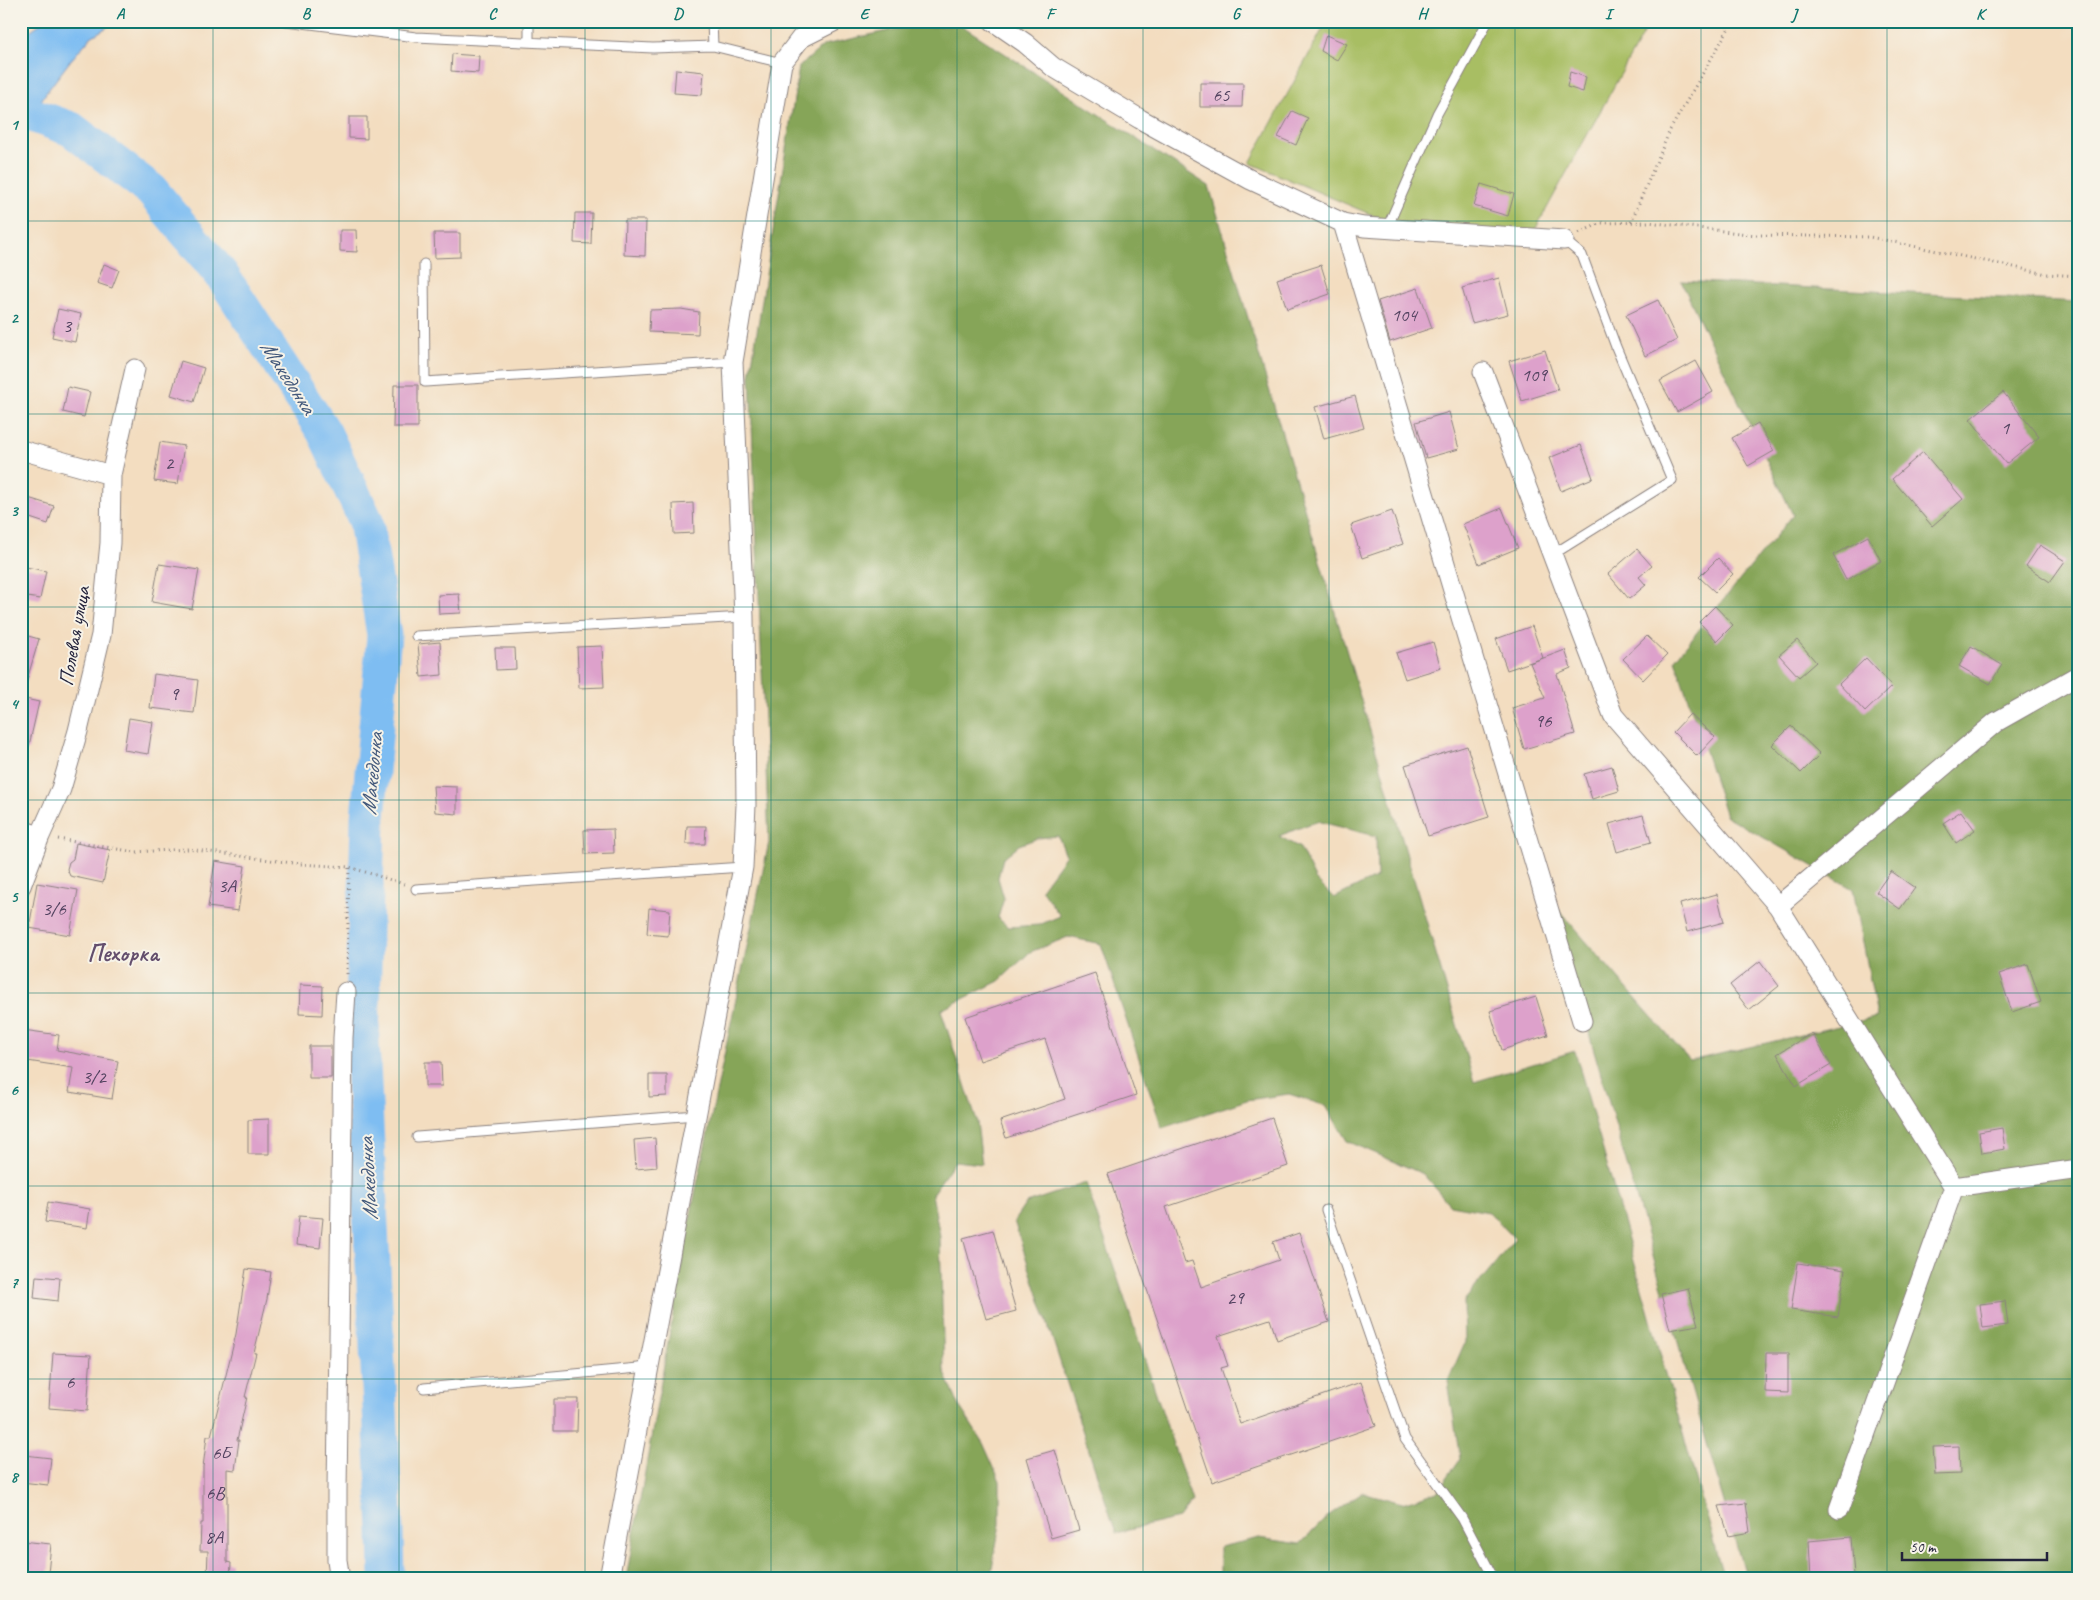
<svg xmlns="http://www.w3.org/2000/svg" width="2100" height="1600" font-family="Caveat,sans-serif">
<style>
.green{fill:#a8be63;stroke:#65704f}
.forest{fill:#86a559;stroke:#54644a;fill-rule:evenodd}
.water{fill:#7ebdf2;stroke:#507096}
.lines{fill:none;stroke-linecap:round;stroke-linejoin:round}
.river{stroke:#7ebdf2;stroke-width:35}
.building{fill:#dda1cb}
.lane-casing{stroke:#8a807e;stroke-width:11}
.street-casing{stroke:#8a807e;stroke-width:21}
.path{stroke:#8a807e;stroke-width:3;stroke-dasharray:1 4;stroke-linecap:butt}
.lane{stroke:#fff;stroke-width:9}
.street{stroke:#fff;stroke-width:19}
.grid{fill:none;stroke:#0f766e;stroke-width:1;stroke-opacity:0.55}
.labels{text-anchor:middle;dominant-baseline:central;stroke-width:4;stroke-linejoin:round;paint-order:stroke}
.number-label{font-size:19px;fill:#51425f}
.street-label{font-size:21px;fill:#22223b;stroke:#f7f3e8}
.water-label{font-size:22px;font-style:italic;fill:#42587b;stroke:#f7f3e8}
.quarter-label{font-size:24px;font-weight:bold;fill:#634e6d;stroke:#f7f3e8}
.neatline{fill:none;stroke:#0f766e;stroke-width:2}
.grid-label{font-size:16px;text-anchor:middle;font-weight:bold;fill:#0f766e}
</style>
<rect width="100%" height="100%" fill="#f7f3e8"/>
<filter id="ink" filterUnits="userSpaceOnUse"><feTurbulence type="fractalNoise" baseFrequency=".02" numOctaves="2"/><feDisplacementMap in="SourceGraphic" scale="10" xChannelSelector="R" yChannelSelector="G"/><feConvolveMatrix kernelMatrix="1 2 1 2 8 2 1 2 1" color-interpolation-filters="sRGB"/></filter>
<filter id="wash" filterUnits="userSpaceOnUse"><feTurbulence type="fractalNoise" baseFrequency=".0096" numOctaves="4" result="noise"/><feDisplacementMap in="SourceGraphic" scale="20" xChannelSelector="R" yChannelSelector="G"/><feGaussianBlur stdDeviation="1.12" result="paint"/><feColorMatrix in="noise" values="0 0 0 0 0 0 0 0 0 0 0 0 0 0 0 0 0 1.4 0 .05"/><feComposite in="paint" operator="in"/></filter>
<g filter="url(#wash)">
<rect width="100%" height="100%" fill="#f3ddc0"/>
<!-- green -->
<path class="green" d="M1327 21H1650L1536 228 1527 236 1398 226 1250 163Z"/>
<!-- forest -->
<path class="forest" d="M961 25 1209 186 1474 1082 1575 1051 1724 1579H1222L1220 1573V1547L1259 1538 1300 1544 1328 1516 1362 1492 1402 1503 1437 1492 1460 1459 1448 1381 1465 1342 1464 1301 1515 1239 1489 1212 1450 1205 1423 1174 1347 1141 1326 1106 1289 1094 1247 1100 1162 1128 1101 944 1068 937 1030 952 999 981 941 1010 977 1122 982 1164 955 1161 932 1194 940 1237 944 1371 960 1407 983 1443 1000 1481V1524L990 1579H626L691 1213 769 842 750 376 799 67 824 45 896 29ZM1317 821 1376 836 1377 877 1334 898 1315 879 1300 848 1279 836ZM1058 836 1066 855 1041 889 1060 916 1039 925 1008 927 998 918 1004 898 998 878 1003 858 1019 845 1038 838Z
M1681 281 2079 302V1579H1746L1551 901 1690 1061 1877 1017 1853 889 1726 816 1675 659 1793 515Z
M1086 1183 1192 1501 1179 1518 1116 1533 1014 1221 1026 1203Z"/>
<!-- water -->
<path class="water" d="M44 21H117L91 37 70 61 46 93 21 131V37Z"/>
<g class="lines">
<!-- river -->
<path class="river" d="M21 111 71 129 151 190 221 274 324 432 366 521 384 635 368 818 362 1042 386 1530 387 1579"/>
</g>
<g id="blocks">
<!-- building -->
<path class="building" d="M1326 35 1347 44 1337 60 1321 51Z
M452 54 479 56 478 73 451 71Z
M676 69 704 72 702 95 674 93Z
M1570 72 1586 77 1583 92 1567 87Z
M1200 83H1243L1242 107H1200Z
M1292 111 1308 118 1296 145 1278 137Z
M349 117H367V139L349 138Z
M1481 184 1514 194 1508 216 1474 206Z
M575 213H592L591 244 574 243Z
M625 220H646L645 256 624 255Z
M340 230H356L357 252 340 251Z
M434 233H460V257L435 258Z
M104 264 119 270 112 288 97 283Z
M1321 265 1330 294 1287 309 1277 279Z
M1499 278 1508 314 1472 323 1462 288Z
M1418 288 1432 328 1390 342 1378 301Z
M1658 300 1677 340 1645 356 1626 315Z
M58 309 81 314 75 342 52 337Z
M681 309 699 312 698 334 649 332 650 310Z
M1545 350 1558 390 1522 401 1509 361Z
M181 361 204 368 194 402 171 395Z
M1696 361 1713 392 1677 412 1660 381Z
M394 385H418V427H393Z
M68 387 90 392 84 417 63 412Z
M2003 392 2039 437 2006 464 1970 419Z
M1355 396 1364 428 1324 439 1315 407Z
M1449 412 1459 449 1426 458 1416 422Z
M1758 423 1774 451 1748 466 1732 438Z
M160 442 184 446 178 484 154 481Z
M1581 445 1593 478 1561 491 1549 458Z
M1923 452 1963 499 1932 526 1892 479Z
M25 497 54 506 48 524 21 515Z
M693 503 694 533 674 534 673 504Z
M1502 508 1518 548 1479 564 1463 524Z
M1392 511 1403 544 1362 558 1351 525Z
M1868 536 1881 561 1846 580 1833 555Z
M2040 545 2065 561 2050 582 2026 566Z
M1637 549 1652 566 1639 577 1646 585 1629 599 1608 574Z
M1718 558 1733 574 1715 592 1699 577Z
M159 564 199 570 192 609 152 602Z
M21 566 46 571 40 599 21 596Z
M459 594 461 613 439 614 438 595Z
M1715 606 1733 625 1717 641 1699 622Z
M1532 626 1543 658 1507 670 1496 639Z
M21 634 39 639 26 683H21Z
M1647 636 1667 655 1643 680 1623 659Z
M1797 640 1816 662 1799 677 1779 655Z
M440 642 442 675 421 677 418 644Z
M1433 642 1441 668 1405 679 1396 653Z
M602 646 604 687 579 688 577 647Z
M1971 646 2002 665 1990 684 1959 666Z
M495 648H515L516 669 496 670Z
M1565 650 1571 668 1557 674 1575 734 1524 749 1512 708 1545 698 1530 663Z
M1866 658 1892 686 1865 712 1839 684Z
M154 674 198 680 194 713 150 708Z
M21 698 39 702 28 750 21 749Z
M1690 714 1715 737 1697 756 1673 732Z
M129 718 153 722 148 754 124 750Z
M1791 726 1820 754 1801 773 1772 745Z
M1467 746 1489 817 1428 836 1405 765Z
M1612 766 1619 791 1592 799 1584 774Z
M433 786 457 787V814L435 812Z
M1961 811 1975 830 1956 843 1943 823Z
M1643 815 1651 842 1617 852 1609 824Z
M687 826H706L705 844H686Z
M613 829 614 853 585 854 584 830Z
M76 843 110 850 103 883 70 876 67 869 69 862 73 859Z
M215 861 245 866 238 911 208 907Z
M1891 871 1915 888 1900 909 1876 892Z
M37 883 78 890 70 935 29 928Z
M1717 894 1724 922 1687 932 1680 904Z
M649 908 670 910 668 936 647 934Z
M1760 961 1779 986 1749 1010 1730 985Z
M2028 964 2041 1002 2012 1012 1999 974Z
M1095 973 1136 1095 1006 1138 1000 1121 1065 1099 1045 1039 980 1061 965 1017Z
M300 985 323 986 322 1015 299 1014Z
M1536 997 1548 1035 1502 1050 1490 1011Z
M23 1030 59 1035 57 1050 118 1061 112 1099 69 1092 73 1068 21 1060Z
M1812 1033 1831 1065 1796 1086 1777 1054Z
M309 1046H331V1078H309Z
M425 1062H441L442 1086H425Z
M649 1075H667V1096L649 1097Z
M1272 1118 1288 1166 1166 1207 1185 1263 1192 1261 1201 1287 1279 1260 1273 1242 1299 1233 1329 1322 1277 1340 1270 1319 1218 1336 1228 1366 1221 1368 1240 1424 1361 1382 1376 1426 1212 1482 1108 1174Z
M269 1119V1154H248V1120Z
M2002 1128 2005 1149 1982 1153 1979 1132Z
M655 1138 657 1167 636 1169 634 1140Z
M48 1202 90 1209 87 1228 45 1222Z
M299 1216 323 1218 320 1248 296 1245Z
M993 1230 1016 1311 986 1319 963 1238Z
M1798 1263 1845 1270 1838 1317 1791 1310Z
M246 1269 271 1272 267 1299 254 1353H256L245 1397H247L237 1440H239L235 1470 227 1469V1562L231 1563 230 1579H207L208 1551H200L201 1523H203V1467L207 1436H211L236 1334Z
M36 1276 60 1278 58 1301 34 1298Z
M1688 1288 1698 1325 1670 1330 1661 1294Z
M2005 1301 2008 1325 1983 1328 1980 1304Z
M53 1353 91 1355 87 1411 49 1408Z
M1766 1353H1788V1393L1765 1392Z
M554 1399H578L577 1431H554Z
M1959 1446 1960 1474 1935 1475 1933 1447Z
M1055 1450 1079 1530 1051 1538 1027 1458Z
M24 1455 51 1458 48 1485 21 1482Z
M1746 1503 1750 1532 1729 1536 1719 1506Z
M1851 1537 1854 1575 1811 1579 1809 1541Z
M21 1541 51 1544 48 1574 21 1571Z"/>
</g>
</g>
<g filter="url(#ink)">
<use href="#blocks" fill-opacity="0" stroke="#8a807e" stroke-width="1"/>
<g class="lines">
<!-- lane casing -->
<g class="lane-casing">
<path id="lane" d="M286 21 416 37 653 48 713 46 782 63
M529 21V41
M712 21 713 46
M1387 228 1437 114 1488 21
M424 264 425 382 733 362
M1552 555 1672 480 1616 347 1582 255 1564 240
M416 636 744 617
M416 889 743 867
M417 1137 696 1115
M1326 1210 1405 1439 1462 1518 1494 1579
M424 1388 649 1367"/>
</g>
<!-- street casing -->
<g class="street-casing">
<path id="street" d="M993 21 1025 43 1053 67 1140 119 1251 180 1343 223 1364 227 1564 240
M1343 223 1582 1021
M1483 372 1613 715 1778 906 1954 1187
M21 450 111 475
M21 830 40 836
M21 886 40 836 61 789 78 731 101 635 110 543 111 475 135 369
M1778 906 1996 722 2079 675
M1954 1187 2079 1169
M1839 1509 1954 1187
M340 1579 337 1560V1490L343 1038 346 992
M609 1579 743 867 746 805 744 617 733 362 782 63 801 38 835 21"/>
</g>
<!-- path -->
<path class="path" d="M1631 222 1670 130 1733 21
M1579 233 1601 223 1648 222 1756 235 1870 237 2047 274 2079 276
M58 839 135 852 188 849 300 864 349 867 404 884
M347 974 349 867"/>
<!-- lane -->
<use href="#lane" class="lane"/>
<!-- street -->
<use href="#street" class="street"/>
</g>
</g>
<!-- grid -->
<path class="grid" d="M213 21V1579M399 21V1579M585 21V1579M771 21V1579M957 21V1579M1143 21V1579M1329 21V1579M1515 21V1579M1701 21V1579M1887 21V1579M21 221H2079M21 414H2079M21 607H2079M21 800H2079M21 993H2079M21 1186H2079M21 1379H2079"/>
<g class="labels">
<!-- number labels -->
<g class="number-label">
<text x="1221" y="95">65</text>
<text x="1404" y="315">104</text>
<text x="67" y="326">3</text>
<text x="1534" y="375">109</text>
<text x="2005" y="428">1</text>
<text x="169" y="463">2</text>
<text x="174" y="694">9</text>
<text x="1543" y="721">96</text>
<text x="227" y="886">3А</text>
<text x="54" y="909">3/6</text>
<text x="94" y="1077">3/2</text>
<text x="1235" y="1298">29</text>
<text x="70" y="1382">6</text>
<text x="221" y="1453">6Б</text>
<text x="215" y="1493">6В</text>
<text x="214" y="1537">8А</text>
</g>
<!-- street labels -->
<g class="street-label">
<text transform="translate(74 636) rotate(-80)">Полевая улица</text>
</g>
<!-- water labels -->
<g class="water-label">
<text transform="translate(288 377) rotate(57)">Македонка</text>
<text transform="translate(372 774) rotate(-85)">Македонка</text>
<text transform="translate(368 1179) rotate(-93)">Македонка</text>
</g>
<!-- quarter labels -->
<g class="quarter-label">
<text x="123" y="953">Пехорка</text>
</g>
</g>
<!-- margin -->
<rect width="2100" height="1600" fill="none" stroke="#f7f3e8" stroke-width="55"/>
<!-- scale -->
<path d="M1902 1552v8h145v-8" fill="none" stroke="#22223b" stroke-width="2.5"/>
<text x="1910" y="1552" font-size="15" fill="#22223b" stroke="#f7f3e8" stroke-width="4" paint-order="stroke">50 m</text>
<rect x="28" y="28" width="2044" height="1544" class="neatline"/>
<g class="grid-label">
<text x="120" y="19">A</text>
<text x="306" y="19">B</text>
<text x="492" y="19">C</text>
<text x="678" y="19">D</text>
<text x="864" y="19">E</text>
<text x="1050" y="19">F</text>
<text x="1236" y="19">G</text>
<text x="1422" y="19">H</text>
<text x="1608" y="19">I</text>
<text x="1794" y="19">J</text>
<text x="1980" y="19">K</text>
<text x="14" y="130">1</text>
<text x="14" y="323">2</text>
<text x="14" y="516">3</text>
<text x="14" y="709">4</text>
<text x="14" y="902">5</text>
<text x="14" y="1095">6</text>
<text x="14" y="1288">7</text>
<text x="14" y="1482">8</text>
</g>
</svg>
